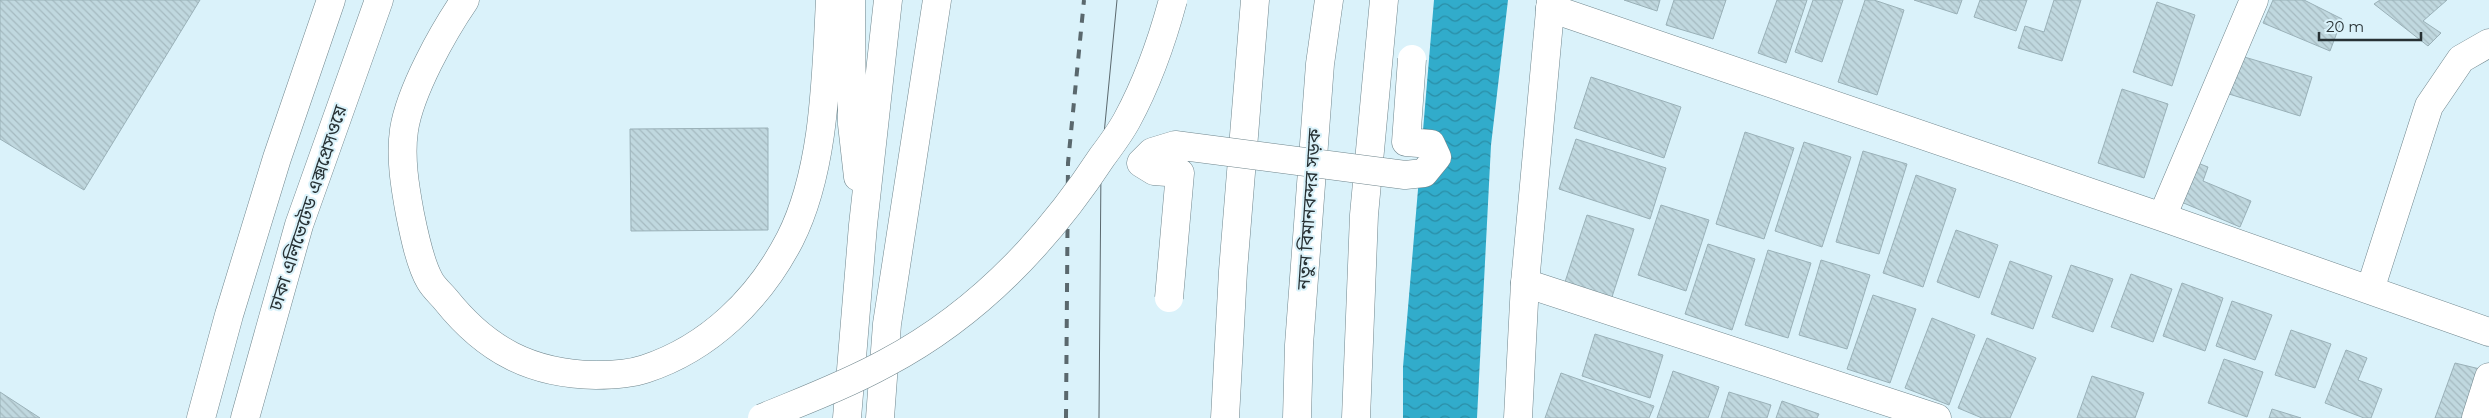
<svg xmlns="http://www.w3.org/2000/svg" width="2489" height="418" font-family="Montserrat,'Noto Sans Bengali',sans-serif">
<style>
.water{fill:url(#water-waves)}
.building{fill:url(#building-back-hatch);stroke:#9ab1b8}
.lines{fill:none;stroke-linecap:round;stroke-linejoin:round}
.street-casing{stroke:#70868d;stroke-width:29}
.secondary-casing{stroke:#70868d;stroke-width:29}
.highway-casing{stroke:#70868d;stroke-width:29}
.street{stroke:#fff;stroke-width:28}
.secondary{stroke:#fff;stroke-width:28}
.highway{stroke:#fff;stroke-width:28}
.tram{stroke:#5a686d;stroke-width:1}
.rail{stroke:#5a686d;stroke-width:4;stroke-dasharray:9 9;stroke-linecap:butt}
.street-bridge-casing{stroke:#70868d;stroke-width:29;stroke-linecap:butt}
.highway-bridge-casing{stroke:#70868d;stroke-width:29;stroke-linecap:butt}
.street-bridge{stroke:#fff;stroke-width:28}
.highway-bridge{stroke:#fff;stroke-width:28}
.labels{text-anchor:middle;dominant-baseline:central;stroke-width:4;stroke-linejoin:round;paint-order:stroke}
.street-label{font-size:18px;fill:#273134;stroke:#daf2fa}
</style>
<defs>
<pattern id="water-waves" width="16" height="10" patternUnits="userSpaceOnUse" patternTransform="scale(1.25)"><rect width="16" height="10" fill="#31accb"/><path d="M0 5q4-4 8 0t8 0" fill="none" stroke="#2a8da6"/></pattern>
<pattern id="building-back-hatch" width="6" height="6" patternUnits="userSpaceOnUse" patternTransform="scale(1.25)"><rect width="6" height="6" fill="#c0d8df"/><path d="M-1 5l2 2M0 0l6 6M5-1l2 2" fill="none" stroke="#a5bac0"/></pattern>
</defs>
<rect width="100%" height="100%" fill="#daf2fa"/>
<!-- water -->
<path class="water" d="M1434 0H1508L1491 145 1477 418H1403V367Z"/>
<!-- building -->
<path class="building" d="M0 0H200L84 190 0 139Z
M1624 0H1660L1657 11Z
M1674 0H1726L1713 39 1666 25Z
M1777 0H1807L1786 63 1758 53Z
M1813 0H1843L1822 62 1795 52Z
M1865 0H1874L1904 10 1877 95 1838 82Z
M1914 0H1962L1957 14Z
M1980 0H2027L2016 31 1974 17Z
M2054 0H2081L2062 61 2018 48 2025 26 2044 32Z
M2273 0H2304L2342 19 2330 51 2263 23Z
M2380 0H2447L2423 21 2441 33 2428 46 2374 4Z
M2157 2 2195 15 2172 86 2133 72Z
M2241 56 2312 77 2300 116 2229 94Z
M1591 77 1681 107 1664 158 1574 128Z
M2122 89 2168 104 2144 178 2098 163Z
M768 128V230L631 231 630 129Z
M1745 132 1794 148 1764 239 1716 224Z
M1576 139 1666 168 1650 219 1559 189Z
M1804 142 1851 157 1822 247 1775 231Z
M1863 151 1907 164 1879 254 1836 242Z
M2195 162 2208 167 2203 181 2251 201 2240 227 2179 201Z
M1916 175 1956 189 1923 287 1883 273Z
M1661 205 1709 220 1686 291 1638 275Z
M1587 215 1634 229 1611 300 1564 285Z
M1956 230 1998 245 1979 298 1937 282Z
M1708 244 1755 259 1732 330 1685 314Z
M1768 250 1811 263 1788 338 1745 325Z
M1821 260 1870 275 1847 349 1799 335Z
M2010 261 2052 276 2033 329 1991 314Z
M2071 265 2113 279 2093 332 2052 317Z
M2131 274 2172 289 2153 342 2111 327Z
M2182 283 2223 298 2205 351 2163 336Z
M1873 295 1916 309 1890 383 1847 369Z
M2232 301 2272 315 2255 360 2216 346Z
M1932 318 1975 335 1949 405 1905 388Z
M2291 330 2331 344 2315 388 2275 375Z
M1595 334 1663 355 1650 398 1582 376Z
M1987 338 2036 358 2010 418H1982L1958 408Z
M2346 350 2367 358 2358 380 2382 389 2371 418H2364L2325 403Z
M2224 359 2263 372 2247 417 2208 403Z
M2455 363 2484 370 2467 418H2435Z
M1673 371 1719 387 1708 418H1657Z
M1561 373 1654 406 1649 418H1545Z
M2092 376 2144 393 2135 418H2077Z
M0 392 40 418H0Z
M1729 392 1771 405 1767 418H1721Z
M1782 401 1819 414 1817 418H1776Z
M2272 409 2301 418H2269Z"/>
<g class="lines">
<!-- street casing -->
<g class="street-casing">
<path id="street" d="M1550 8 2162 217 2489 332
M2162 217 2254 0
M1525 283 1937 418
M2370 290 2429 106 2461 59 2489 43
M2476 418 2489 377"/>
</g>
<!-- secondary casing -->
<g class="secondary-casing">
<path id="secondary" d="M1518 418 1525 283 1551 0"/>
</g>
<!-- highway casing -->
<g class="highway-casing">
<path id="highway" d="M465 0C443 32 410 91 404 130 400 158 405 187 410 214 414 234 420 264 430 281 434 288 441 294 446 300 486 350 531 374 596 375 612 375 630 374 645 369 709 348 759 299 790 239 825 170 826 76 830 0
M851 0 852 124 858 177
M201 418 229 315 277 158 331 0
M245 418 299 225 379 0
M847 418 863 225 888 0
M880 418 887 324 937 0
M1225 418 1233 271 1255 0
M1297 418 1299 345 1320 64 1329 0
M1356 418 1364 215 1384 0"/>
</g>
<!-- street -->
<use href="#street" class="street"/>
<!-- secondary -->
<use href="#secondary" class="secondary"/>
<!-- highway -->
<use href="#highway" class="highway"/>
<!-- tram -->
<path class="tram" d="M1099 418 1101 165 1117 0"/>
<!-- rail -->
<path class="rail" d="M1066 418 1068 163 1084 0"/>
<!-- street-bridge casing -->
<g class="street-bridge-casing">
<path id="street-bridge" d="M1169 298 1180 173 1154 171 1141 163 1152 152 1175 145 1405 175 1424 173 1437 157 1431 144 1406 142 1412 59"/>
</g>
<!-- highway-bridge casing -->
<g class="highway-bridge-casing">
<path id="highway-bridge" d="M762 418C803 401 846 385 886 363 975 316 1047 241 1102 157 1111 145 1120 133 1127 120 1147 83 1162 41 1173 0"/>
</g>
<!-- street-bridge -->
<use href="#street-bridge" class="street-bridge"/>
<!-- highway-bridge -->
<use href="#highway-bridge" class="highway-bridge"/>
</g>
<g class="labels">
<!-- street labels -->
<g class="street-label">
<text transform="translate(308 208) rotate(-72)">ঢাকা এলিভেটেড এক্সপ্রেসওয়ে</text>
<text transform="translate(1309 209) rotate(-86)">নতুন বিমানবন্দর সড়ক</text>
</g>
</g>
<!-- scale -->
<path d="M2319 32v8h102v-8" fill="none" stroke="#273134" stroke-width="2.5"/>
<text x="2326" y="32" font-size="15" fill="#273134" stroke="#daf2fa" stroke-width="4" paint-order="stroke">20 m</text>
</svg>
